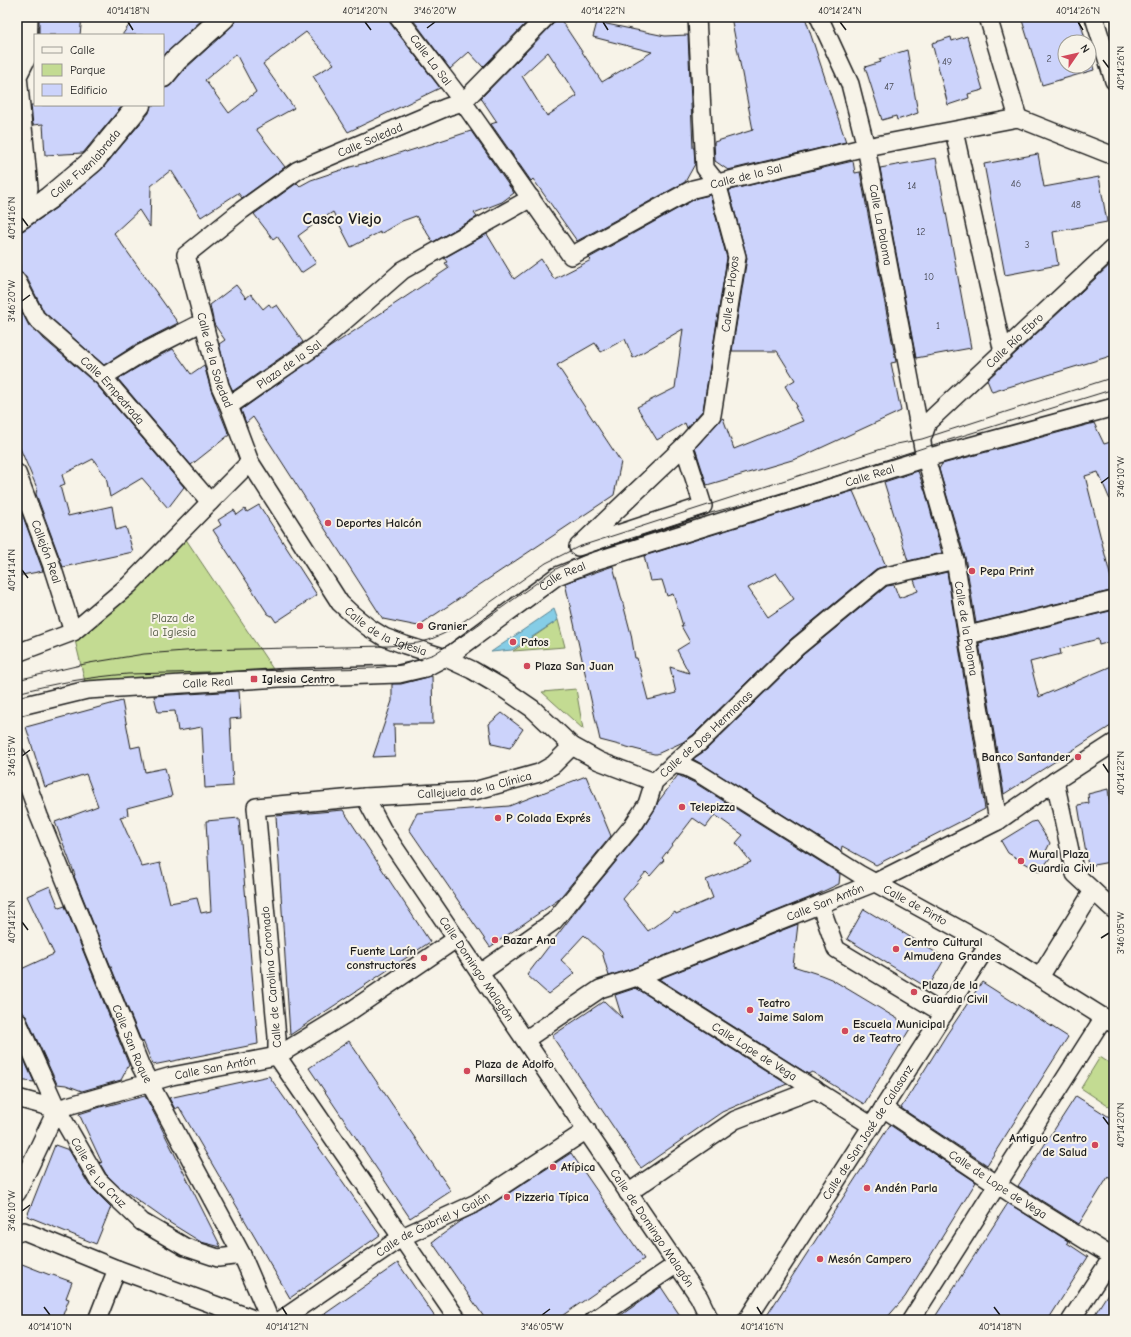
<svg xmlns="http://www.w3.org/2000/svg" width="1131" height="1337" font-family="'Comic Neue',sans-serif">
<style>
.green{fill:#c3db92;stroke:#707c57}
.water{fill:#85cde6;stroke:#5b8695}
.building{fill:#ccd3fb;stroke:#1c1c1c;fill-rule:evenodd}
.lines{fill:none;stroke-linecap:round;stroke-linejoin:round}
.street-casing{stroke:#1c1c1c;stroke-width:20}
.secondary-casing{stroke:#1c1c1c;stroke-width:25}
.street{stroke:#f7f3e8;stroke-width:17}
.secondary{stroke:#f7f3e8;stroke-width:22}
.tram{stroke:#1c1c1c;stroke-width:1}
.ticks{fill:none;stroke:#1c1c1c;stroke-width:1.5}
.poi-dot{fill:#d1495b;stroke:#f7f3e8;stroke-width:1.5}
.labels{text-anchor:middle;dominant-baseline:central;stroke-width:4;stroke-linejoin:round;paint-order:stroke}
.number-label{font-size:10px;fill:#484a54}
.street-label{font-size:12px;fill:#1c1c1c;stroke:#f7f3e8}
.poi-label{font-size:12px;font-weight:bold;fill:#1c1c1c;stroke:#f7f3e8;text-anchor:start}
.park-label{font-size:12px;fill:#4e553f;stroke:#f7f3e8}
.district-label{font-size:16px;font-weight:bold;fill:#1c1c1c;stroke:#f7f3e8}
.neatline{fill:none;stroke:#1c1c1c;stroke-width:1.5}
.ticks-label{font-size:10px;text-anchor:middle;fill:#1c1c1c}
</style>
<rect width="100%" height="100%" fill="#f7f3e8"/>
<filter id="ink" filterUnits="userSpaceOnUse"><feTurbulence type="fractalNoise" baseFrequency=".025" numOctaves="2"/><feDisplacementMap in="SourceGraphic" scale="8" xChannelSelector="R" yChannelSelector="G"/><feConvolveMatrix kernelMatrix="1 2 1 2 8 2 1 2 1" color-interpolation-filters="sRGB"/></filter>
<g filter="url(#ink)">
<!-- green -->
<path class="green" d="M181 532 279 678 87 690 73 632Z
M558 620 565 647 513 651Z
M576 689 583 729 542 692Z
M1100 1057 1114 1066V1110L1081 1088Z"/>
<!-- water -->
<path class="water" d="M554 609 558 620 512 650 491 652Z"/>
<!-- building -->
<path class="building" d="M39 17H82L80 35H39Z
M135 17H205L163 56V35H122Z
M236 17H388L390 23 440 88 348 132 313 76 334 64 306 32 263 64 294 108 256 129 285 167 242 198 238 193 201 217 171 170 151 186 150 227 139 210 114 233 178 323 135 345 104 365 44 312 26 276 20 272 19 232 24 230 56 208 101 170 149 113 151 105H163V88L168 87 172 84 185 69 232 26 236 21ZM236 54 256 92 229 113 205 80Z
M411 17H532L483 67 469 52 450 69Z
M556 17H559L602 82 652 52 593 37 597 22 665 36 688 35 693 148H694L695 164 685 182 577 241 533 179 531 181 491 124 497 122 481 98 553 24ZM548 52 577 96 547 116 522 76Z
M731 17H805L846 142 728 170 715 161 714 142 753 130Z
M1021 17H1079L1086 42H1065V66H1089V52L1094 70 1042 85Z
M967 36 983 90 968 94 969 98 948 105 932 43 951 37 952 41Z
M907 50 918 113 897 120 896 116 882 120 865 67 881 62 879 59Z
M31 105H123L83 153 45 155 43 124 33 125Z
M471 131 514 193 502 202 474 213 477 217 433 242 416 216 402 221 380 234V232L351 247 333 212 317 222 298 236 316 263 301 273 277 236 273 239 254 214 297 183 300 186 311 180 350 167 366 163V164L405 151 406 152Z
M1038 154 1044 187 1099 177 1107 222 1053 232 1058 265 1005 275 984 164Z
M936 158 971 348 916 358 880 168Z
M853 161 855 173 860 172 896 362 891 363 901 411 799 458 707 485 695 448 720 420 723 418 734 449 803 421 795 407 797 406 785 386 795 380 777 351H732L747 258 729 190Z
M710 195 727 258 703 410 687 428 685 423 657 440 637 407 675 388 683 329 633 358 625 339 601 352 595 343 557 365 621 462 614 495 418 626 383 619 253 417 246 423 241 410 327 349 449 268 445 263 447 262 444 258 487 234 514 279 541 259 554 279 591 260 589 258 697 198Z
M1114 261V355L992 392 987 380Z
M236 285 246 298 251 294 263 309 269 304 272 308 277 305 303 342 233 391 229 383 219 344 225 340 214 324 210 305Z
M17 307 21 315V310L29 326 96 384 184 487 168 508 142 478 110 497 106 477 93 459 62 475 65 484 60 486 68 516 112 506 116 530 126 527 133 552 63 567 36 494 37 488 17 441Z
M173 349 191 374 204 365 211 390 229 435 191 465 118 379 145 363Z
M1094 423 1104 444 1114 441V509L1098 472 1085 476 1114 590 976 623 965 557 939 469 942 464Z
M918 471 926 494 942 553 908 561 884 482Z
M853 491 886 566 876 569 791 639 693 735 683 742 657 754H654L600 740 565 583 613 566 631 634 635 658H637L648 700 676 693 670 667 689 673 677 650 690 642 681 626H683L673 594 667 596 662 580 650 581 644 556ZM776 573 794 599 768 617 748 588Z
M259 505 317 595 276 622 272 616 268 614 213 530 221 525 218 520 234 510 237 515 245 509 247 512Z
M20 508 43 571 17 576V510Z
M947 572 985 809 876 865 842 846 841 851 705 766 693 759 706 750 804 654 887 586 894 585 899 598 918 591 914 580Z
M1114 610V641L1099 645 1098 639 1060 649 1061 654 1030 662 1039 697 1114 665V724L1004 794 979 643Z
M432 676 433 724H394L395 756 373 757 392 701V684H401Z
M239 691 241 718 230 719 233 786 205 788 202 727 178 731 175 711 158 712 154 696Z
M122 701 131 748 140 746 145 772 165 768 172 796 127 808 128 815 120 817 142 867 160 863 170 903 197 898 201 913 211 911 206 821 239 818 258 1044 153 1065 143 1041 142 1043 74 876 75 875 55 822 98 806 86 774 45 787 26 727Z
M502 713 523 729 510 748 492 744 489 724Z
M678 775 695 783 840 874 839 884 809 898 634 968 609 976 602 952 584 935 561 960 575 973 548 994 527 975 581 904 642 830 655 809 658 802ZM715 815 743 835 736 843 751 862 706 880 713 898 676 914 675 912 648 931 623 899 646 872 650 876 664 860 662 858 693 818 706 827Z
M586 776 611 836 558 900 490 947 409 829 417 813 509 806Z
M1108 789 1112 818 1114 817V852L1109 853 1110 862 1088 866 1078 805 1089 803 1088 794Z
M343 810 430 942 290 1035 276 816Z
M1036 821 1050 843 1046 851 1052 855 1040 872 1008 853 1001 841 1032 822H1033Z
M50 886 59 908 65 906 129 1065 121 1080 82 1091 66 1085 57 1084 26 1016 22 1012 17 1010V971L54 954 27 896Z
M864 909 945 958 928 988 847 939Z
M798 924 793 966 821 975 831 979 911 1027 864 1104 812 1072 808 1074 659 979Z
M982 982 1068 1037 987 1165 901 1108 947 1034Z
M636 988 787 1084 722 1112 641 1168 552 1036 604 1001 622 1018 615 995Z
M349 1041 451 1191 410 1218 309 1068Z
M17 1044 34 1082 17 1080Z
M269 1076 380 1235 290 1298 179 1107 175 1109 169 1098Z
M145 1096 157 1119 221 1247 201 1242 167 1221 119 1187 106 1174 99 1162 102 1163 79 1114 107 1105 106 1106Z
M1076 1096 1114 1120V1181L1108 1177 1079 1224 1018 1186Z
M890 1125 976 1182 905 1297 885 1320H764Z
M55 1145 69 1150 89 1185 111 1207 96 1244 27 1216Z
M571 1153 644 1259 556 1320H486L432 1242 464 1219 481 1211Z
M1008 1203 1068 1241 1067 1243 1088 1257 1048 1320H933Z
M17 1262 50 1275V1274L72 1282 66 1298 69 1299 61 1320H17Z
M398 1263 437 1320H316Z
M1114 1284V1320H1091Z
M661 1287 683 1320H614Z"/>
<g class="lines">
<!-- street casing -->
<g class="street-casing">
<g id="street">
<path id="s1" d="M398 17 463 102 571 256 693 189 866 147 1018 118 1114 156"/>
<path id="s2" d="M546 17 463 102 447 107 298 170 242 210 186 255 220 386 229 406 250 462 340 603 353 615 368 627 384 637 405 645 446 658 472 670 501 687 533 709 572 746 599 761 654 782"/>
<path id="s3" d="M819 17 850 84 866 147 923 448 955 560 998 821"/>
<path d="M988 17 1018 118"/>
<path d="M1094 17 1114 81"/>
<path d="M954 131 1003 352"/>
<path d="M24 215 29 188 18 76 28 56 29 17"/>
<path id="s4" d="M17 281 36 318 103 377 210 502"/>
<path d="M103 377 140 354 203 322"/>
<path id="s5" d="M229 406 317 345 403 270 531 198"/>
<path id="s6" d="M922 439 928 422 1114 247"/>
<path d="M684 446 712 415 737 257 717 183 705 168 697 17"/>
<path d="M684 446 703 506 578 547Z"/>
<path id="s7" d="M17 473 51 563 73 632"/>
<path d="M968 635 1114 600"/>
<path d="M17 653 73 632 129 585 210 502 250 462"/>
<path id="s8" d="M17 707 87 690 279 678 399 674 425 668 453 653 557 576 595 561 926 458 1114 407"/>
<path id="s9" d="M17 756 39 816 141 1067 242 1255 270 1320"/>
<path id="s10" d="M673 764 686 767 700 774 859 874 988 945 1114 1024"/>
<path d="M1055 781 1075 874 1114 910"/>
<path id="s11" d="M365 797 382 829 699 1297 710 1320"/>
<path d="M820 904 836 949 944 1014"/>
<path id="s12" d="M480 973 554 921 634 824 647 804 654 782 690 749 699 743 797 647 882 577 955 560"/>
<path id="s13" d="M637 977 872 1126"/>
<path d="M1040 977 1093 891"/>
<path id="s14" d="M17 1020 57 1109 98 1180 142 1222 185 1247 218 1258 242 1255"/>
<path id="s15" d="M525 1040 600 989 637 977 874 883 998 821 1055 781 1114 743"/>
<path id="s16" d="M17 1098 57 1109 172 1076 277 1056 349 1012 456 939"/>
<path id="s17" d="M883 1108 1013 1195 1114 1258"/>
<path d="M17 1193 57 1109"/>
<path d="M628 1193 735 1120 815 1089"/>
<path d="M17 1233 24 1231 117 1269 256 1320"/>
<path d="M97 1320 117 1269"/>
<path id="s18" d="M281 1320 402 1237 476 1203 587 1130"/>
<path id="s19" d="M458 1320 277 1056V1037L256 807 365 797 474 791 539 773 553 765 572 746"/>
<path d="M594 1320 677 1264"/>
<path id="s20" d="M747 1320 988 945"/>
<path d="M911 1320 1104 1017"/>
<path d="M1071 1320 1114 1254"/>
</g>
</g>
<!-- secondary casing -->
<g class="secondary-casing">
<g id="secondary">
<path d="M163 76 176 60 224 17"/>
<path id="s21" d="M17 220 49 198 93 161 139 105"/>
</g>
</g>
<!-- street -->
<use href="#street" class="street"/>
<!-- secondary -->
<use href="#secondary" class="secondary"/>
<!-- tram -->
<path class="tram" d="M17 680 89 663 144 654 199 650 388 646 418 643 429 640 443 634 454 628 546 563 578 547 897 444 922 439 1114 377
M17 693C55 683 90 677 128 674L374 668 402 665 434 654 468 632 556 569 582 556 617 543 703 515 781 494 923 448 1114 389"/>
</g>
</g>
<!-- ticks -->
<path class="ticks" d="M128 22 133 30M365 22 371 30M603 22 608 30M840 22 846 30M1078 22 1083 30M427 28 435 22M1103 60 1109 68M22 218 28 226M22 301 30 295M1101 483 1109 477M22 570 28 578M22 756 30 750M1103 764 1109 773M22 922 28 930M1101 938 1109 933M1103 1117 1109 1125M22 1211 30 1205M44 1307 50 1315M282 1307 287 1315M757 1307 762 1315M994 1307 1000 1315M542 1315 550 1309"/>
<!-- markers -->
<g class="poi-dot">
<circle cx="328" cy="523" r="4"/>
<circle cx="972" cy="571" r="4"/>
<circle cx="420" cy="626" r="4"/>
<circle cx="513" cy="642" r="4"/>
<circle cx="527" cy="666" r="4"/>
<rect x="250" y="675" width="8" height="8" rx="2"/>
<circle cx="1078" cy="757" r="4"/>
<circle cx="682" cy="807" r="4"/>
<circle cx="498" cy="818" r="4"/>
<circle cx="1021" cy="861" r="4"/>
<circle cx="495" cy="940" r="4"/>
<circle cx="896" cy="949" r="4"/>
<circle cx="424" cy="958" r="4"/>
<circle cx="914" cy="992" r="4"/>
<circle cx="750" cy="1010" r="4"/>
<circle cx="845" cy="1031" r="4"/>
<circle cx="467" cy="1071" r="4"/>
<circle cx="1095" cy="1145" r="4"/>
<circle cx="553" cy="1167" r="4"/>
<circle cx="867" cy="1188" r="4"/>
<circle cx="507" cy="1197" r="4"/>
<circle cx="820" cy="1259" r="4"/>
</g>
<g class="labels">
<!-- number labels -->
<g class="number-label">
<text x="1049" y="59">2</text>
<text x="947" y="62">49</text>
<text x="889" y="87">47</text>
<text x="1016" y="184">46</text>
<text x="912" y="186">14</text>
<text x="1076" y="205">48</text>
<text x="921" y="232">12</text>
<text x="1027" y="245">3</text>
<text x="929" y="277">10</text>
<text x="938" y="326">1</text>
</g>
<!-- street labels -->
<g class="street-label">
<text stroke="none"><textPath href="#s1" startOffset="54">Calle La Sal</textPath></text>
<text transform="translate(370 140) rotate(-23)">Calle Soledad</text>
<text stroke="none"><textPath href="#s21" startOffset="89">Calle Fuenlabrada</textPath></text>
<text stroke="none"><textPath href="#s1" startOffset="489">Calle de la Sal</textPath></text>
<text stroke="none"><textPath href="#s3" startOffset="218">Calle La Paloma</textPath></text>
<text transform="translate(730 294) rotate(-83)">Calle de Hoyos</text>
<text stroke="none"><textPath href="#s6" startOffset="137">Calle Río Ebro</textPath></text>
<text stroke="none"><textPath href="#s2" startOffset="547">Calle de la Soledad</textPath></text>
<text stroke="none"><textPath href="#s5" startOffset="73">Plaza de la Sal</textPath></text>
<text stroke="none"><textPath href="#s4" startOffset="147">Calle Empedrada</textPath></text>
<text stroke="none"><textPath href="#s8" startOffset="901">Calle Real</textPath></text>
<text stroke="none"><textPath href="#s7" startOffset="84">Callejón Real</textPath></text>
<text stroke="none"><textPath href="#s8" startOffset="577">Calle Real</textPath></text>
<text stroke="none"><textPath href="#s3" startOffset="631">Calle de la Paloma</textPath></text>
<text stroke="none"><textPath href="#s2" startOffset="877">Calle de la Iglesia</textPath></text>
<text stroke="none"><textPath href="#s8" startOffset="193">Calle Real</textPath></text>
<text stroke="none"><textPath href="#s12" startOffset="334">Calle de Dos Hermanas</textPath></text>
<text stroke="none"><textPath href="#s19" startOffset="790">Callejuela de la Clínica</textPath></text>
<text stroke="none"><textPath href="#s15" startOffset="332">Calle San Antón</textPath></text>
<text stroke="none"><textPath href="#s10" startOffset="281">Calle de Pinto</textPath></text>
<text stroke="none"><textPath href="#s11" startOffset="205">Calle Domingo Malagón</textPath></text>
<text transform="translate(271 977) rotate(-95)">Calle de Carolina Coronado</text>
<text stroke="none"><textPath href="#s9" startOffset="310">Calle San Roque</textPath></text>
<text stroke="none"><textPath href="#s13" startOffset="139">Calle Lope de Vega</textPath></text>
<text stroke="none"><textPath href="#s16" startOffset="205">Calle San Antón</textPath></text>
<text stroke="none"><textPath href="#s20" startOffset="223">Calle de San José de Calasanz</textPath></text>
<text stroke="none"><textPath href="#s14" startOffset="174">Calle de La Cruz</textPath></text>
<text stroke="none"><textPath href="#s17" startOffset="138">Calle de Lope de Vega</textPath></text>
<text stroke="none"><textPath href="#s18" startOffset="180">Calle de Gabriel y Galán</textPath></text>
<text stroke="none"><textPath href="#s11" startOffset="518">Calle de Domingo Malagón</textPath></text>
</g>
<!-- poi labels -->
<g class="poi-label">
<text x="336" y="523">Deportes Halcón</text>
<text x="980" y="571">Pepa Print</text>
<text x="428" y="626">Granier</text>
<text x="521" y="642">Patos</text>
<text x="535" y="666">Plaza San Juan</text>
<text x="262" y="679">Iglesia Centro</text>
<text x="1070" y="757" text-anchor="end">Banco Santander</text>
<text x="690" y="807">Telepizza</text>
<text x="506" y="818">P Colada Exprés</text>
<text x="1029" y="854">Mural Plaza<tspan x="1029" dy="14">Guardia Civil</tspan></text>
<text x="503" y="940">Bazar Ana</text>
<text x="904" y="942">Centro Cultural<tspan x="904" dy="14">Almudena Grandes</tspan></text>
<text x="416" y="951" text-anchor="end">Fuente Larín<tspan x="416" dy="14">constructores</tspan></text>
<text x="922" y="985">Plaza de la<tspan x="922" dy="14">Guardia Civil</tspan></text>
<text x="758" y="1003">Teatro<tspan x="758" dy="14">Jaime Salom</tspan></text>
<text x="853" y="1024">Escuela Municipal<tspan x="853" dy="14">de Teatro</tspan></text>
<text x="475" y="1064">Plaza de Adolfo<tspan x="475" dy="14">Marsillach</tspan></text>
<text x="1087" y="1138" text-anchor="end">Antiguo Centro<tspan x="1087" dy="14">de Salud</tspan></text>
<text x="561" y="1167">Atípica</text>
<text x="875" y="1188">Andén Parla</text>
<text x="515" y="1197">Pizzeria Típica</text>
<text x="828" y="1259">Mesón Campero</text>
</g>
<!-- park labels -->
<g class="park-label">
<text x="173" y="618">Plaza de<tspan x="173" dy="14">la Iglesia</tspan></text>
</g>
<!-- district labels -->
<g class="district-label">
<text x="342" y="219">Casco Viejo</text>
</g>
</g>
<!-- margin -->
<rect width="1131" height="1337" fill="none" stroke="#f7f3e8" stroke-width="44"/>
<!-- legend -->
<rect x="34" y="34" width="130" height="72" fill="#f7f3e8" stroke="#9f9d96"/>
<rect x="42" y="47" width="20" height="6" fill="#f7f3e8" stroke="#9f9d96"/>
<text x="70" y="54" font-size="12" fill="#1c1c1c">Calle</text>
<rect x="42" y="64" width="20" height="12" fill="#c3db92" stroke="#9f9d96"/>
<text x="70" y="74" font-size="12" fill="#1c1c1c">Parque</text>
<rect x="42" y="84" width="20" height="12" fill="#ccd3fb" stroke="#9f9d96"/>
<text x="70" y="94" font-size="12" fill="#1c1c1c">Edificio</text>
<!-- north arrow -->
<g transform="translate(1077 54) rotate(56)"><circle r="19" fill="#f7f3e8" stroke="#9f9d96"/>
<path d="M0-3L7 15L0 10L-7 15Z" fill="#d1495b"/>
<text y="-6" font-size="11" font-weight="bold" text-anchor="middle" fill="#1c1c1c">N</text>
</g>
<rect x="22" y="22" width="1087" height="1293" class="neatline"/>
<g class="ticks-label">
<text x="128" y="14">40°14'18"N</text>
<text x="365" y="14">40°14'20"N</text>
<text x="435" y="14">3°46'20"W</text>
<text x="603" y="14">40°14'22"N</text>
<text x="840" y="14">40°14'24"N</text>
<text x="1078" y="14">40°14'26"N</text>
<text transform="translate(1120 68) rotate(-90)" y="4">40°14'26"N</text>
<text transform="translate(11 218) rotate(-90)" y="4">40°14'16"N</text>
<text transform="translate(11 301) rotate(-90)" y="4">3°46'20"W</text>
<text transform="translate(1120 477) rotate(-90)" y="4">3°46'10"W</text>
<text transform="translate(11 570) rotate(-90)" y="4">40°14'14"N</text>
<text transform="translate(11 756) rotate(-90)" y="4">3°46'15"W</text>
<text transform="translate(1120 773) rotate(-90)" y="4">40°14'22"N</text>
<text transform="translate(11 922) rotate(-90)" y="4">40°14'12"N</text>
<text transform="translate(1120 933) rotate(-90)" y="4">3°46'05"W</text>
<text transform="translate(1120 1125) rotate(-90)" y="4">40°14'20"N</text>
<text transform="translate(11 1211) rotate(-90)" y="4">3°46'10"W</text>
<text x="50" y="1330">40°14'10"N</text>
<text x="287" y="1330">40°14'12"N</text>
<text x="542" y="1330">3°46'05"W</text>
<text x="762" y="1330">40°14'16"N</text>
<text x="1000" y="1330">40°14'18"N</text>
</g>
</svg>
